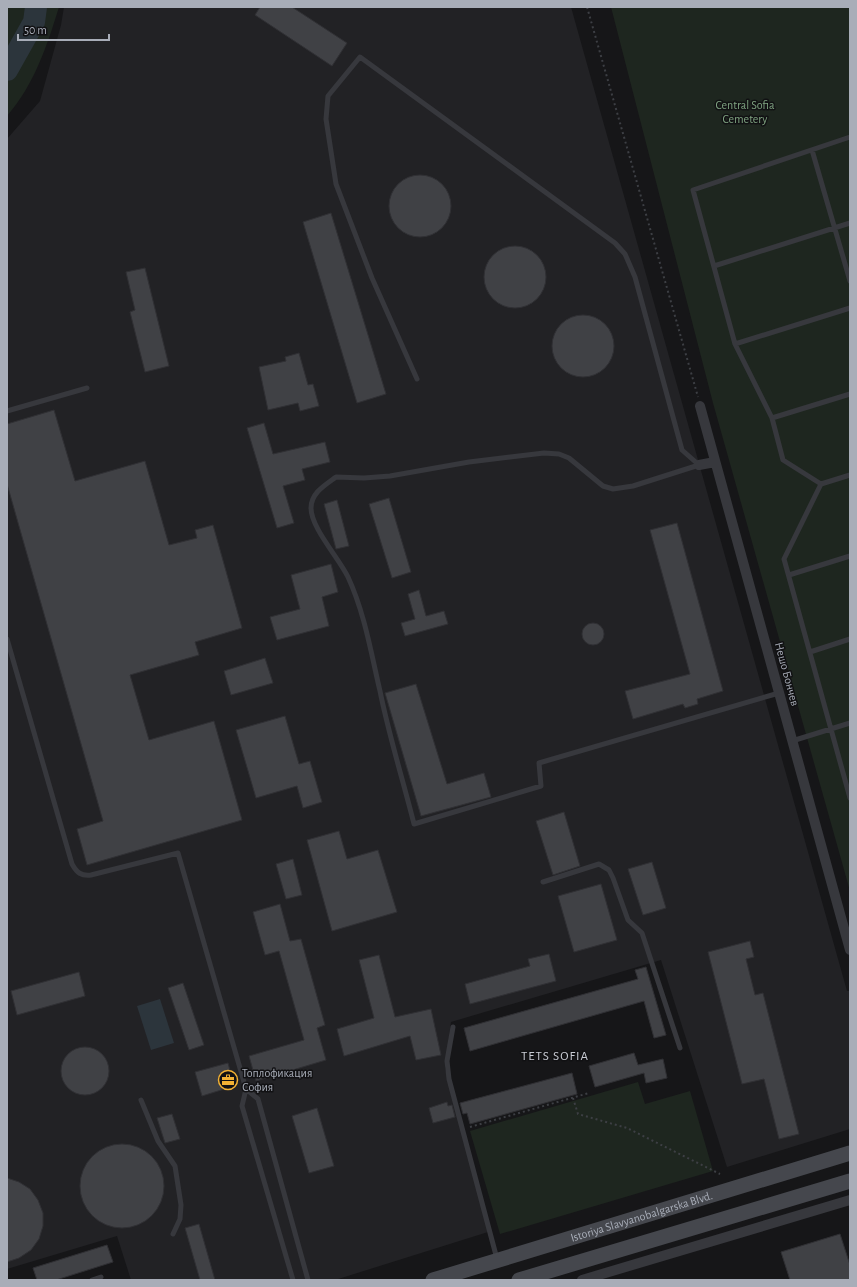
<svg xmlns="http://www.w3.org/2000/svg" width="857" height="1287" font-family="'Alegreya Sans',sans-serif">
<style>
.built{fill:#222225}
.green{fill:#1e261f}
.water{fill:#2c353c}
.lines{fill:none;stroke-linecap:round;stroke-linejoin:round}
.river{stroke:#2c353c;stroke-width:22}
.building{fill:#404145;stroke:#303034}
.path{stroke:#3d3f44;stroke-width:2;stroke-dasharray:2 3;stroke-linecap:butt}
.service{stroke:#37383d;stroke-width:5}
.minor{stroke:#37383d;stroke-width:10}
.secondary{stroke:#45474d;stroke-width:15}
.labels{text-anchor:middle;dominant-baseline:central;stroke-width:3;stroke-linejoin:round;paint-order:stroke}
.park-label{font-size:12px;fill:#7fa381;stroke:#111113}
.street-label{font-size:12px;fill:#a8adb8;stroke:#111113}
.poi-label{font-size:12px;fill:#a8adb8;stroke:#111113;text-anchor:start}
.neighbourhood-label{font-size:13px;letter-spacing:1px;fill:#c9ccd4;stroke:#111113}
</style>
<rect width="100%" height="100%" fill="#161618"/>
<!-- built -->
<path class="built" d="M64 7H571L847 991H850V1129L727 1167 661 960 451 1022 445 1068 488 1232 335 1280H131L117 1236 7 1269V139L40 101 61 25Z"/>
<!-- green -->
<path class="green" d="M7 7H59C47 46 34 85 7 116Z
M611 7H850V891L713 403Z
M638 1082 645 1104 690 1091 713 1171 500 1234 470 1131Z"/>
<!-- water -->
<path class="water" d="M160 999 174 1043 151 1050 137 1006Z"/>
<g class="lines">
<!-- river -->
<path class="river" d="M7 70 34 22 36 7"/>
</g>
<!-- building -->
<path class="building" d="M260 7H292L347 43 332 66 255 15Z
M389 206a31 31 0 1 1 62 0a31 31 0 1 1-62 0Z
M331 213 386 394 357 403 303 222Z
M484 277a31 31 0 1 1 62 0a31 31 0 1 1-62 0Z
M145 268 169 366 145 372 130 312 135 310 126 272Z
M552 346a31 31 0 1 1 62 0a31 31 0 1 1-62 0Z
M299 353 308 385 313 384 319 406 300 411 298 403 268 410 259 367 286 361 285 357Z
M54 410 75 481 145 461 169 545 197 538 195 530 213 525 242 628 195 642 199 655 130 675 149 740 214 721 242 820 87 865 77 829 103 821 7 484V424Z
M264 423 273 454 325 442 330 462 302 469 305 480 283 486 294 523 277 528 247 428Z
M389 498 411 572 392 578 369 504Z
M337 500 349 546 336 549 324 504Z
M677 523 723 691 697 699 698 704 685 708 683 704 633 719 625 691 690 674 650 530Z
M331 564 338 592 322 597 329 626 277 640 270 617 300 609 291 575Z
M419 590 426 616 444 611 448 624 405 636 401 623 415 619 408 594Z
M582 634a11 11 0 1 1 22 0a11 11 0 1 1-22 0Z
M265 658 273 683 231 695 224 671Z
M416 684 447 784 484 773 491 797 421 816 385 693Z
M285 716 299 764 310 761 322 802 303 808 297 786 256 798 236 730Z
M564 812 580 866 553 875 536 821Z
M339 831 347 859 378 850 397 912 332 931 307 840Z
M293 859 302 895 286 899 276 864Z
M652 862 666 908 643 915 628 869Z
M601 884 617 940 574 952 558 896Z
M280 904 290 941 301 939 325 1025 317 1028 326 1060 256 1081 249 1056 304 1040 279 951 265 955 253 912Z
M750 941 754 957 746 959 755 995 763 993 799 1134 779 1139 764 1079 742 1084 708 952Z
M549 954 556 981 470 1004 465 984 530 966 528 959Z
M379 955 395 1017 431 1009 441 1055 416 1060 410 1036 344 1056 337 1029 374 1018 359 960Z
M646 967 666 1035 654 1038 644 1001 470 1051 464 1028 638 979 635 970Z
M79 972 85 996 17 1015 11 991Z
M183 983 204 1045 189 1050 168 988Z
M61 1071a24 24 0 1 1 48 0a24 24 0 1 1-48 0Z
M634 1053 638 1065 663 1059 667 1078 646 1083 644 1073 595 1087 589 1066Z
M228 1063 234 1086 202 1096 195 1072Z
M572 1073 577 1094 470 1124 467 1113 463 1114 460 1103Z
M447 1102 448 1106 452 1105 455 1117 433 1123 429 1108Z
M317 1108 334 1166 309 1173 292 1116Z
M172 1114 180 1139 165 1143 157 1118Z
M80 1186a42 42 0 1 1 84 0a42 42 0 1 1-84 0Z
M7 1178 19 1182 30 1189 38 1200 43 1213V1226L39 1239 31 1250 19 1258 7 1262Z
M199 1224 215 1280H200L185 1228Z
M840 1234 850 1265V1280H790L781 1252Z
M107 1245 113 1262 56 1280H37L33 1268Z"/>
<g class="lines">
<!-- path -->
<path class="path" d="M587 7 698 397
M573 1098 578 1114 627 1128 720 1174
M470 1127 589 1093"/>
<!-- service -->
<path class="service" d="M812 150 850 281
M714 266 850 223
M735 344 850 308
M417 379 372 278 336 184 326 119 328 96 360 57 615 243 625 254 635 277 682 450 699 465
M7 411 87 388
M772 418 850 394
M699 465 633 486 613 489 603 486 569 458 559 454 544 453 469 462 390 476 364 478 336 477C325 485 311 493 311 508 311 528 339 558 348 577 365 614 371 653 380 691 389 736 403 780 414 824L541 786 539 763 779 693
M850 475 821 484 784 559 850 798
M821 484 783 460 772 418 735 344 693 190 850 137
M789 575 850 556
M7 639 72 864C77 873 81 876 91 875L178 853 246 1089
M810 652 850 639
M792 741 850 723
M543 882 599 864 609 870 613 878 628 920 642 933 680 1048
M453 1027 447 1061 449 1079 497 1259
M141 1100 158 1141 175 1166 181 1205 180 1219 173 1234
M92 1280 101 1277
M293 1280 242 1106 246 1089 258 1099 308 1280"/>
<!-- minor -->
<path class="minor" d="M700 406 850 950
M699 465 715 462
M582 1280 850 1200"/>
<!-- secondary -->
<g class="secondary">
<path id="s1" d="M433 1280 850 1153"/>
<path d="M519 1280 850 1181"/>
</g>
</g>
<!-- icons -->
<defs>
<g id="office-ring" transform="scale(1)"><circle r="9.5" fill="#111113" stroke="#f2b134" stroke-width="1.5"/><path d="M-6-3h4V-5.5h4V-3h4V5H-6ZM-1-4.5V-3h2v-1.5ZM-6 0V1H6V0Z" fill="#f2b134"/></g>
</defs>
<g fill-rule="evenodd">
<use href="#office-ring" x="228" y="1080"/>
</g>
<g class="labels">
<!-- park labels -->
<g class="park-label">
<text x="745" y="105">Central Sofia<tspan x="745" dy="14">Cemetery</tspan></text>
</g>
<!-- street labels -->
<g class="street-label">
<text transform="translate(787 674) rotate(75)">Нешо Бончев</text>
<text stroke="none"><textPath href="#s1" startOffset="218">Istoriya Slavyanobalgarska Blvd.</textPath></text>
</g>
<!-- poi labels -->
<g class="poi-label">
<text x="242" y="1073">Топлофикация<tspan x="242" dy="14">София</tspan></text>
</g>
<!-- neighbourhood labels -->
<g class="neighbourhood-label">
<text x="555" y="1056">TETS SOFIA</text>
</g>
</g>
<!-- border -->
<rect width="857" height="1287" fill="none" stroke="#a8adb8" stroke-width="16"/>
<!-- scale -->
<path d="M18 34v6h91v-6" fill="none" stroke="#a8adb8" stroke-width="2"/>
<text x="24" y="34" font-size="12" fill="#a8adb8" stroke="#111113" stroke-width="3" paint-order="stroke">50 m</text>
</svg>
